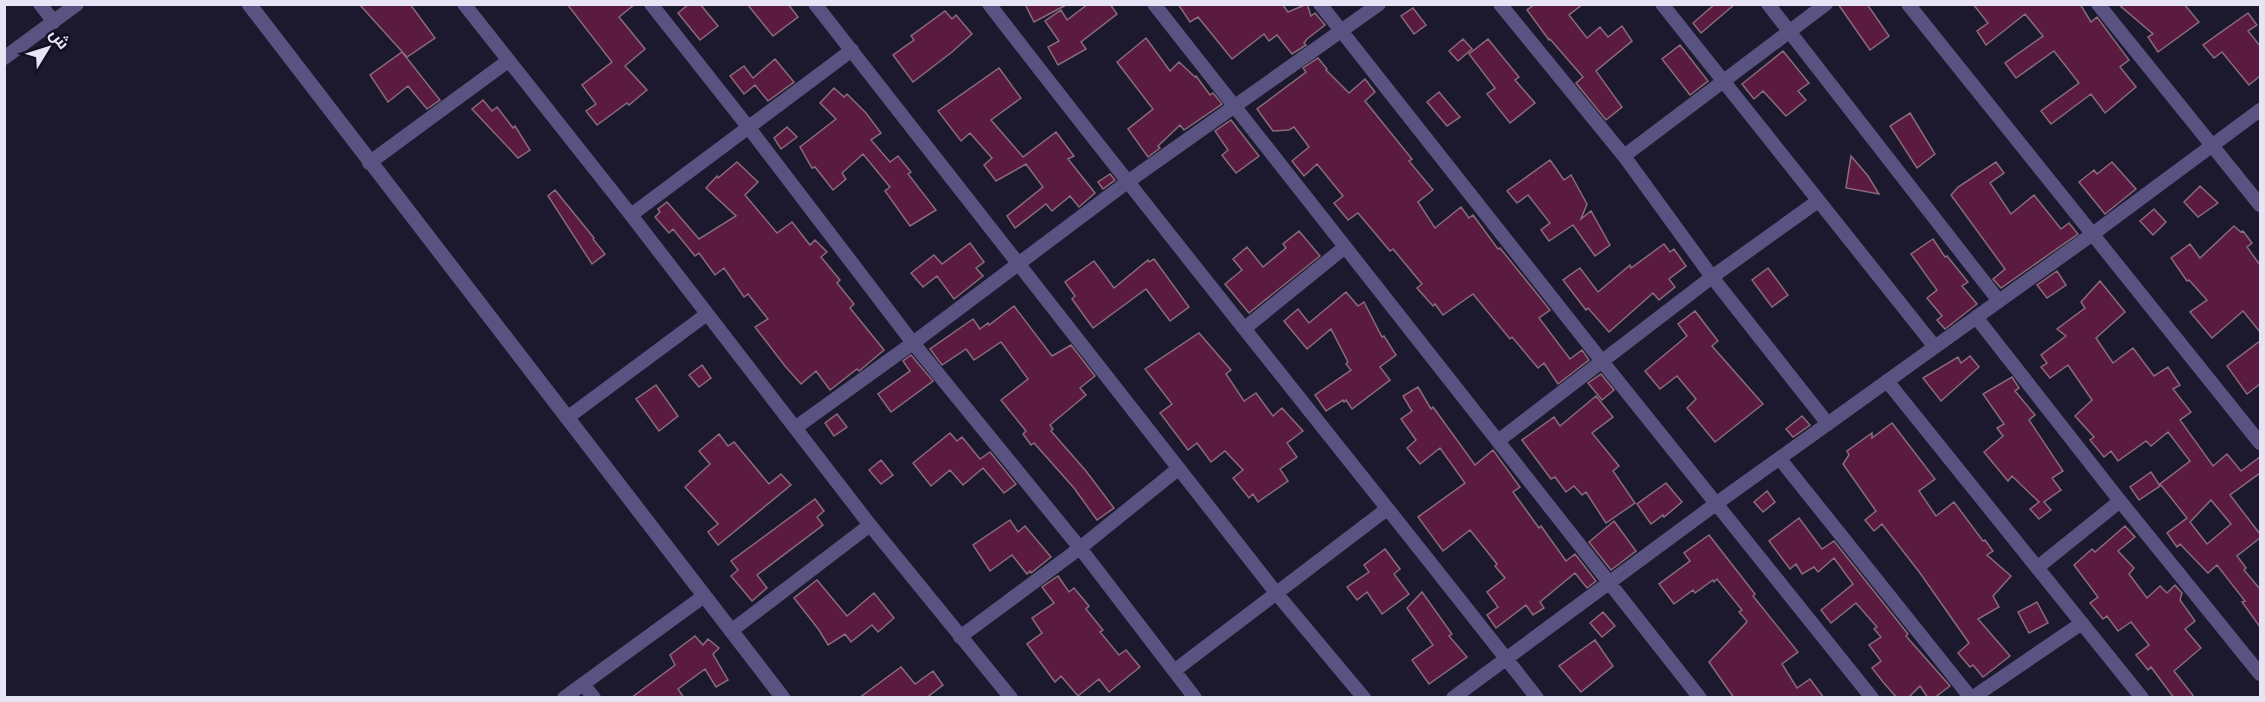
<svg xmlns="http://www.w3.org/2000/svg" width="2265" height="702" font-family="Barlow,Cairo,sans-serif">
<style>
.building{fill:#5b1a40;stroke:#896c79;stroke-width:1.5;fill-rule:evenodd}
.lines{fill:none;stroke-linecap:round;stroke-linejoin:round}
.minor{stroke:#5a5381;stroke-width:14}
.tertiary{stroke:#5a5381;stroke-width:15}
</style>
<rect width="100%" height="100%" fill="#1c182d"/>
<!-- building -->
<path class="building" d="M359 4H410L435 38 407 57Z
M567 4H635L619 17 645 49 625 66 647 90 629 105 627 103 597 125 586 111 596 104 582 85 612 62Z
M689 4H700L718 26 700 40 678 13Z
M747 4H788L798 17 773 36Z
M1025 4H1068L1034 22Z
M1088 4H1110L1117 14 1081 42 1086 49 1058 65 1048 47 1059 41 1045 21 1061 10 1067 20Z
M1178 4H1282L1288 12 1307 4 1311 16 1315 13 1325 25 1307 39 1304 43 1306 45 1292 54 1277 35 1269 41 1264 34 1232 59 1198 17 1190 22Z
M1535 4H1583L1569 15 1587 38 1600 27 1608 37 1622 26 1632 41 1596 71 1622 107 1606 120 1576 83 1583 77 1550 39 1549 40 1527 10Z
M1715 4H1735L1701 33 1693 23Z
M1838 4H1867L1889 36 1870 50Z
M1973 4H2080L2091 22 2097 17 2129 60 2120 67 2136 87 2105 113 2091 94 2051 124 2041 111 2079 83 2054 51 2016 78 2005 63 2043 36 2025 14 1986 45 1977 31 1988 23Z
M2118 4H2184L2199 22 2158 52 2148 37 2153 34Z
M1413 8 1426 25 1414 34 1401 16Z
M945 11 952 19 956 15 972 34 952 52 913 82 893 55 914 40 911 36Z
M2248 13 2257 25 2248 31 2260 46V76L2249 85 2222 52 2214 58 2203 45Z
M1146 38 1170 71 1179 62 1195 77 1196 76 1210 95 1213 93 1222 104 1184 130 1180 125 1158 146 1160 148 1148 157 1128 129 1153 109 1117 62Z
M1463 39 1472 49 1458 61 1449 51Z
M1488 39 1519 77 1515 80 1535 103 1510 123 1487 94 1495 88 1469 54Z
M1680 45 1708 81 1690 95 1662 59Z
M1783 51 1809 83 1798 91 1806 100 1786 116 1763 91 1754 99 1742 84Z
M402 52 440 100 427 109 408 86 388 102 370 75Z
M1318 58 1327 69 1326 70 1349 93 1365 79 1375 92 1365 101 1412 159 1409 161 1433 190 1418 202 1435 228 1461 207 1469 218 1473 215 1498 249 1500 248 1550 310 1539 318 1570 359 1582 350 1589 360 1558 384 1544 363 1538 368 1512 337 1510 339 1473 294 1443 315 1435 304 1433 306 1417 288 1422 284 1393 249 1390 251 1358 213 1348 220 1334 203 1343 196 1317 164 1304 176 1292 161 1309 147 1294 127 1289 130 1273 131 1257 109 1306 72 1303 68Z
M775 59 794 82 768 101 755 85 744 94 730 76 744 66 753 78Z
M999 68 1021 98 991 120 1023 157 1056 132 1074 156 1068 159 1095 193 1079 207 1070 196 1052 211 1046 204 1015 228 1007 216 1043 187 1026 164 996 181 984 165 992 158 970 133 961 141 938 111Z
M834 88 844 97 847 94 866 113 881 133 871 140 890 162 898 156 911 172 908 174 936 210 910 226 885 191 890 187 863 154 842 173 846 179 833 190 815 167 812 168 800 147 836 119 820 103Z
M1439 92 1460 117 1447 126 1427 102Z
M483 100 492 111 497 107 513 128 515 126 530 150 518 158 472 109Z
M1910 113 1935 154 1917 168 1890 126Z
M1231 120 1259 156 1236 173 1222 155 1228 150 1215 131Z
M787 127 797 137 781 149 774 138Z
M1851 156 1868 176 1879 194 1846 188Z
M1550 160 1564 180 1571 175 1587 204 1581 219 1591 211 1610 245 1595 256 1573 225 1549 241 1541 230 1550 223 1528 195 1517 203 1507 191Z
M737 162 758 182 745 195 777 233 792 222 810 245 815 240 827 252 821 257 840 280 837 283 854 304 850 308 884 350 864 367 859 371 857 369 830 390 816 371 801 384 785 366 755 327 768 319 748 294 744 297 724 268 715 275 699 253 695 256 673 229 669 233 655 217 660 212 658 209 667 202 699 239 736 216 706 188 717 176 718 178Z
M1996 162 2004 173 1990 183 2011 214 2034 195 2061 229 2069 223 2078 234 2001 288 1993 279 2005 269 1951 195 1958 187Z
M2112 162 2136 189 2105 214 2079 182 2094 170 2097 174Z
M1110 174 1115 180 1103 189 1098 182Z
M2200 186 2218 203 2198 217 2184 202Z
M555 190 594 238 593 239 605 254 592 264 548 196Z
M2154 209 2166 222 2153 235 2140 221Z
M2234 226 2241 232 2243 231 2252 243 2247 247 2260 265V332L2243 311 2212 338 2190 312 2207 300 2189 280 2187 281 2171 258 2190 244 2200 258Z
M1299 231 1320 256 1249 313 1225 284 1242 270 1233 259 1247 247 1263 267 1286 248 1283 244Z
M1933 239 1945 257 1947 256 1968 282 1962 286 1977 304 1945 329 1937 320 1942 316 1927 298 1937 290 1911 254Z
M970 243 984 262 976 268 983 276 954 299 937 276 923 287 911 273 934 255 942 264Z
M1664 244 1670 252 1674 249 1686 266 1669 279 1675 287 1659 300 1653 293 1609 332 1588 308 1586 310 1563 280 1580 268 1598 292 1630 265 1631 268Z
M1154 259 1189 307 1170 321 1146 289 1093 328 1072 299 1075 296 1065 282 1094 261 1114 288 1148 260 1149 262Z
M1768 268 1788 295 1772 307 1752 280Z
M2057 271 2066 285 2047 298 2037 285Z
M2100 281 2125 312 2096 338 2113 363 2133 348 2154 376 2168 367 2180 385 2173 389 2191 412 2180 420 2213 466 2227 454 2241 471 2260 457V473L2230 495 2260 534V538L2237 556 2246 568 2244 570 2260 589V627L2242 602 2245 601 2217 565 2208 573 2180 544 2177 547 2167 533 2187 518 2160 484 2190 461 2168 432 2151 446 2146 441 2118 461 2111 451 2104 457 2090 440 2094 437 2075 416 2092 400 2068 365 2050 378 2041 367 2047 363 2041 355 2066 336 2057 329 2085 308 2081 302ZM2211 500 2231 524 2207 544 2190 522Z
M1346 292 1358 306 1364 302 1382 337 1384 336 1396 355 1380 367 1390 380 1352 409 1346 400 1344 402 1343 400 1326 411 1315 395 1351 370 1346 364 1348 362 1331 329 1307 349 1284 321 1298 309 1309 323Z
M1014 306 1052 356 1071 345 1095 376 1080 388 1086 395 1050 425 1053 429 1051 431 1086 471 1114 508 1097 520 1074 488 1034 443 1031 445 1023 434 1026 431 1001 400 1028 379 1001 342 974 360 966 349 942 365 930 349 973 319 980 329 988 323 989 325Z
M1695 311 1718 341 1712 346 1763 404 1715 442 1687 408 1696 399 1677 376 1660 389 1645 371 1687 336 1678 324Z
M1199 333 1231 370 1226 374 1244 401 1256 393 1273 416 1282 408 1303 431 1287 443 1297 457 1280 469 1288 481 1258 502 1253 494 1249 498 1233 478 1243 470 1225 451 1211 462 1197 443 1188 450 1160 413 1172 404 1145 369Z
M2260 341V384L2247 394 2227 366Z
M911 355 933 381 891 412 878 394 910 371 903 361Z
M1970 356 1979 367 1941 401 1923 378 1958 357 1961 363Z
M702 365 711 378 699 387 689 375Z
M1601 374 1614 390 1602 400 1588 383Z
M2012 377 2019 388 2015 391 2035 415 2029 420 2063 471 2052 478 2061 490 2044 502 2051 510 2039 519 2030 509 2039 502 2012 476 2008 481 1984 452 2003 436 1997 428 2004 424 1983 394Z
M656 385 678 416 659 431 636 399Z
M1418 387 1431 409 1433 407 1475 465 1493 450 1520 487 1513 492 1539 528 1541 526 1566 561 1575 554 1596 581 1587 588 1575 573 1540 602 1544 608 1533 615 1526 605 1496 628 1487 615 1498 607 1487 592 1505 578 1495 566 1497 564 1470 530 1443 551 1418 517 1465 483 1440 448 1420 464 1407 448 1416 440 1401 419 1412 411 1403 396Z
M1596 396 1613 417 1592 433 1619 466 1613 471 1635 503 1606 523 1586 492 1582 495 1574 486 1566 492 1555 477 1551 479 1522 440 1554 417 1560 426Z
M837 414 847 427 834 436 825 423Z
M1802 416 1810 425 1793 437 1786 429Z
M1892 423 1935 479 1919 491 1936 516 1954 502 1983 541 1985 540 1993 551 1987 555 2011 576 1993 596 1999 607 1978 619 2010 656 1983 677 1973 665 1970 667 1958 653 1969 643 1920 573 1882 524 1874 531 1865 520 1876 511 1843 464 1849 455 1847 451 1872 433V438Z
M950 433 957 441 962 437 980 459 990 452 1016 484 1004 493 983 468 963 485 950 470 931 486 913 463Z
M719 434 728 446 734 442 769 484 781 474 791 485 718 545 708 532 718 524 685 487 710 464 699 451Z
M881 460 893 475 881 484 869 470Z
M2151 472 2160 486 2139 500 2130 487Z
M1666 483 1682 502 1664 517 1663 515 1651 524 1637 504Z
M1767 491 1775 502 1763 512 1754 502Z
M815 499 824 511 817 517 823 525 757 575 767 588 752 601 731 576 738 570 731 561Z
M1799 518 1822 549 1834 541 1908 634 1906 636 1950 686 1934 698H1928L1920 686 1908 698H1897L1883 682 1872 668 1881 661 1869 645 1881 637 1874 629 1877 627 1856 603 1831 623 1821 610 1853 584 1834 558 1818 572 1814 567 1802 574 1796 564 1790 569 1769 541Z
M1010 520 1018 532 1025 526 1051 557 1031 573 1030 571 1027 574 1012 555 990 571 973 545Z
M1614 521 1636 551 1611 570 1589 542Z
M2125 526 2135 537 2118 551 2134 568 2129 574 2147 598 2160 586 2167 593 2175 585 2182 593 2180 600 2195 621 2185 629 2201 648 2174 671 2195 698H2174L2151 667 2148 670 2136 655 2149 645 2131 622 2118 631 2107 616 2103 619 2090 603 2098 597 2074 565 2092 549 2095 552Z
M1709 535 1755 594 1753 596 1798 652 1782 664 1797 688 1810 679 1824 698H1734L1709 662 1746 623 1747 621 1739 612 1742 610 1717 579 1714 582 1713 580 1695 593 1693 590 1674 604 1659 584 1690 561 1684 553Z
M1385 549 1400 569 1394 574 1409 594 1382 614 1367 592 1357 600 1347 587 1369 572 1364 565Z
M1058 576 1069 592 1074 588 1089 606 1086 609 1103 630 1100 632 1119 655 1126 650 1140 667 1109 692 1099 679 1078 696 1061 676 1055 682 1027 644 1042 633 1032 618 1054 603 1042 587Z
M817 580 847 616 874 593 894 618 878 632 872 625 851 642 845 634 828 645 819 630 794 598Z
M1422 592 1452 634 1449 636 1467 657 1429 684 1412 660 1433 645 1407 608Z
M2037 602 2048 623 2029 633 2018 612Z
M1603 612 1615 626 1602 637 1590 623Z
M695 636 703 645 708 639 719 648 713 654 728 680 716 687 705 669 678 689 684 698H631L675 665 670 655Z
M1595 640 1613 666 1581 692 1559 666Z
M901 667 915 684 933 671 943 685 926 698H859Z"/>
<g class="lines">
<!-- minor -->
<path class="minor" d="M40 4 54 22
M464 4 631 215 870 525 1011 698
M651 4 749 128 913 343 1080 548 1195 698
M815 4 1277 594 1364 698
M989 4C1169 238 1355 465 1537 698
M1154 4 1700 698
M1320 4 1601 360 1872 698
M1500 4 1624 156 1712 277 1828 424
M1662 4 1935 347
M1768 4 1999 301
M1908 4 2260 443
M2098 4 2260 205
M4 58 77 4
M1624 156 1826 4
M369 163 508 61
M631 215 852 50
M1976 317 2120 501 2260 674
M1245 328 1345 247
M1887 381 2142 698
M567 418 707 314
M795 428 913 343 1126 183 1379 4
M1498 441 1712 277 1818 201
M1780 459 1971 698
M2038 567 2120 501
M731 631 870 525
M960 637 1080 548 1178 469
M1174 671 1387 509
M583 684 594 698
M564 698 704 596
M1453 698 1717 503 2094 233 2260 110
M1972 698 2082 623"/>
<!-- tertiary -->
<path class="tertiary" d="M249 4 783 698"/>
</g>
<!-- border -->
<rect width="2265" height="702" fill="none" stroke="#e7e5f5" stroke-width="12"/>
<!-- north arrow -->
<g transform="translate(48 48) rotate(52)" stroke="#130e23" stroke-width="4.5" paint-order="stroke">
<path d="M0-4.5L10 22L0 15L-10 22Z" fill="#e7e5f5"/>
<text y="-9" font-size="16" font-weight="bold" text-anchor="middle" fill="#e7e5f5">ش</text>
</g>
</svg>
